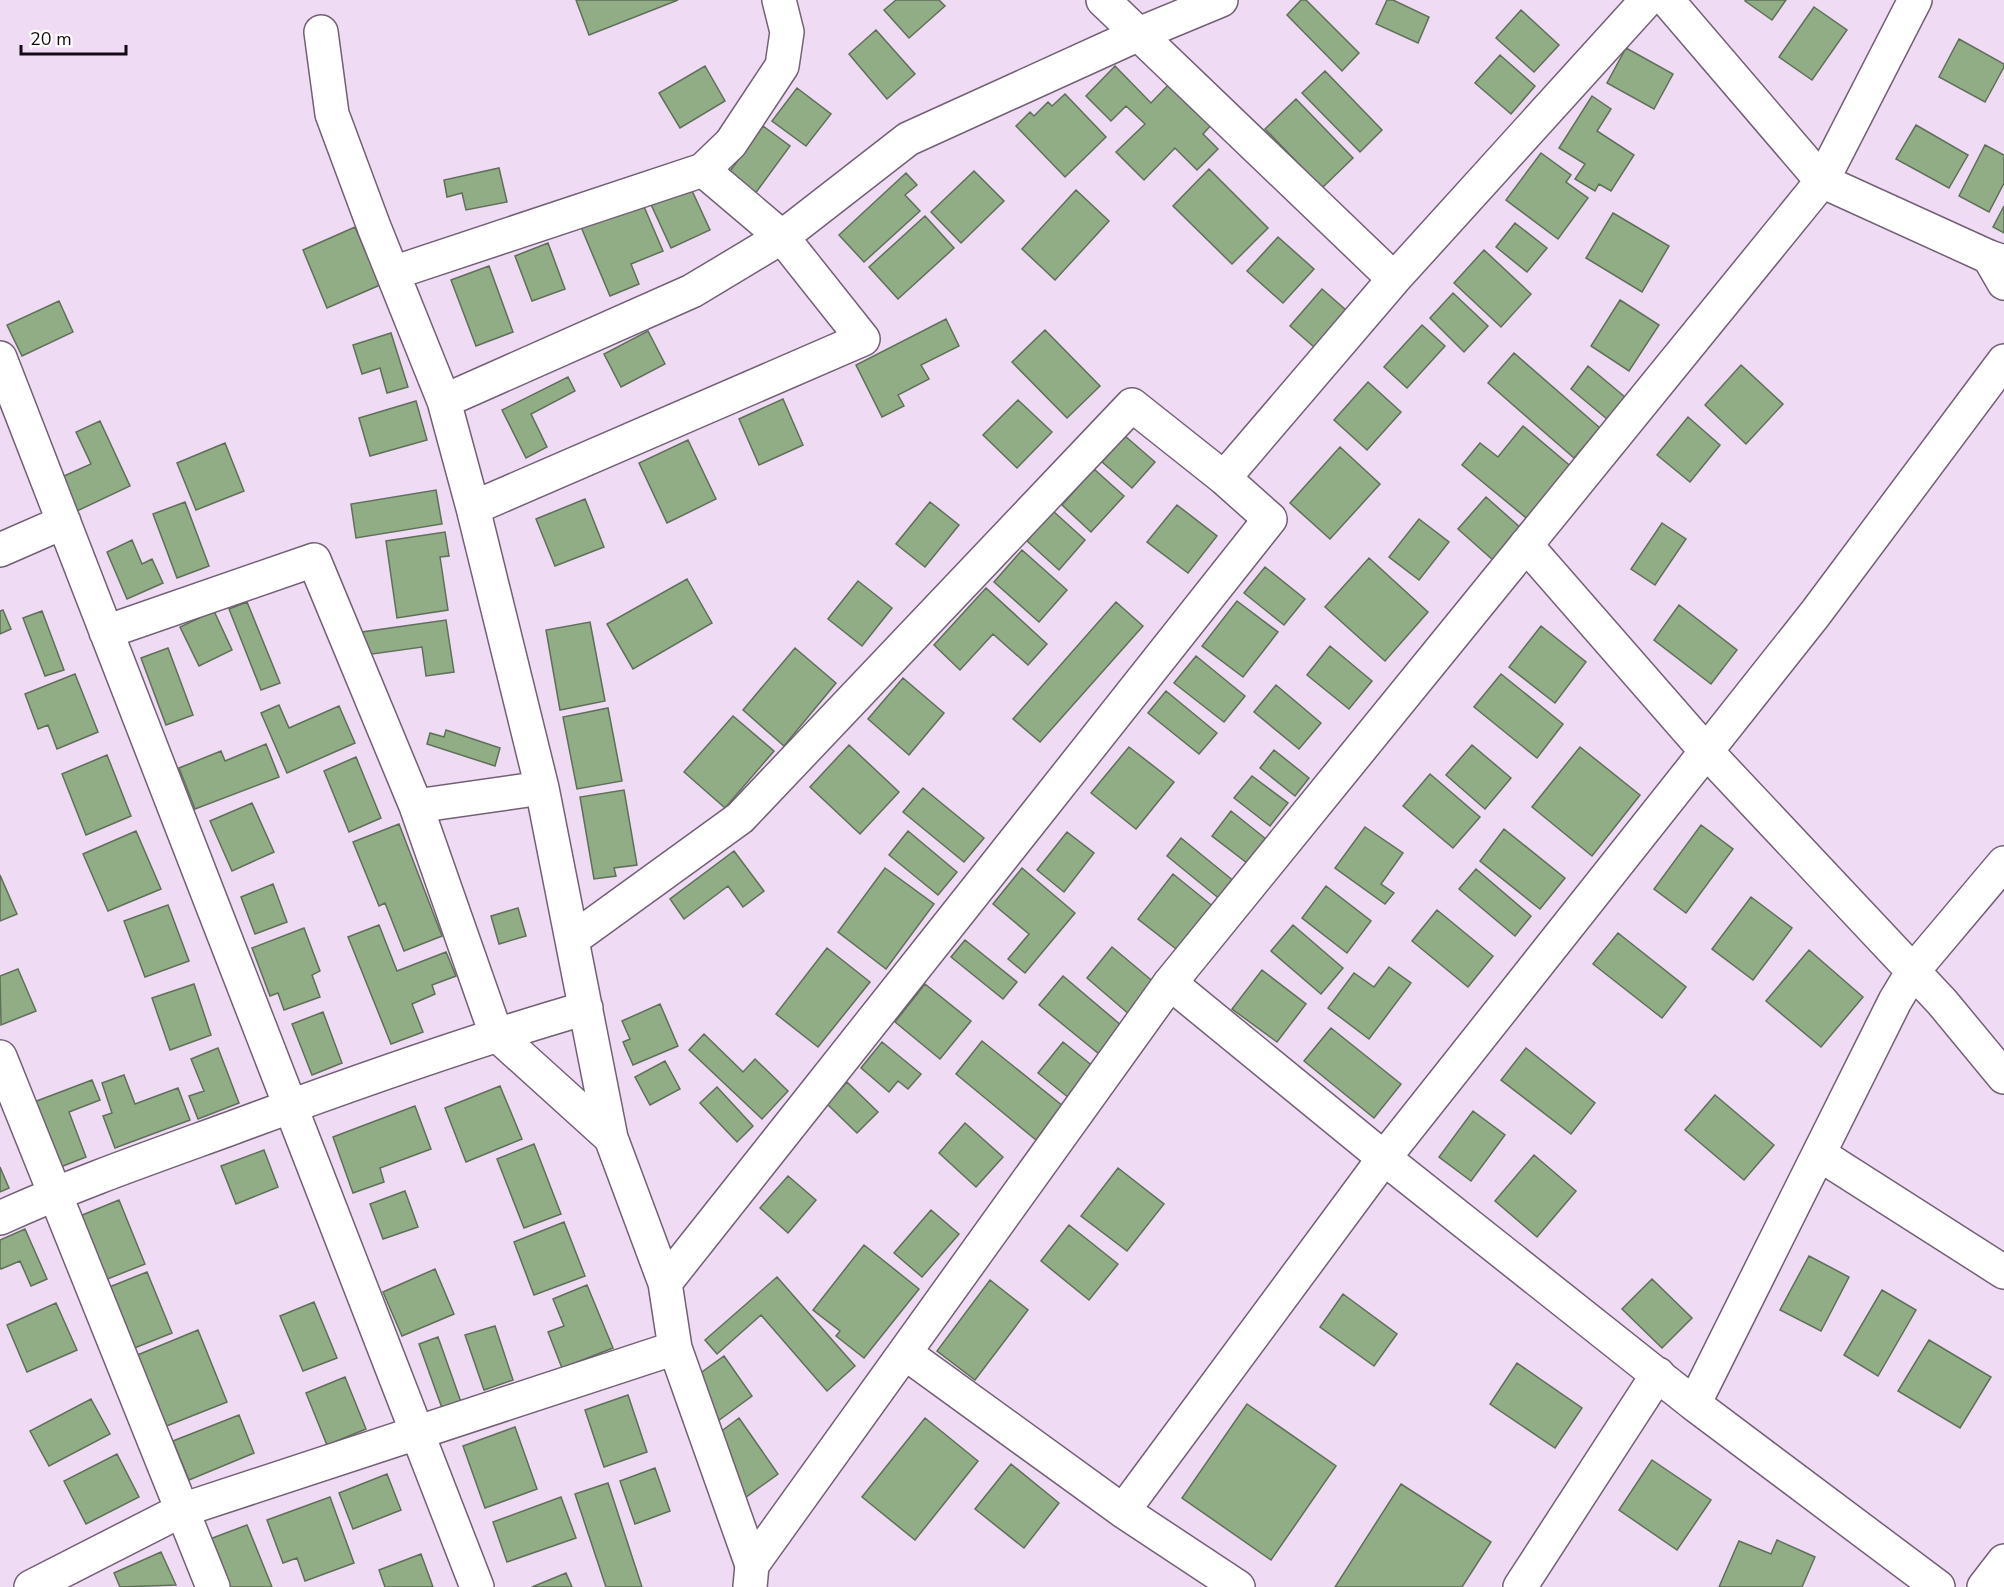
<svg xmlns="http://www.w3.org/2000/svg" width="2004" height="1587" font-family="'Nunito Sans',sans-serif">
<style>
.building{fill:#91ad86;stroke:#5f6f59;stroke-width:1.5}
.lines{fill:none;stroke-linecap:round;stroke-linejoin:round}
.street-casing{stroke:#726075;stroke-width:36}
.secondary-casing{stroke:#726075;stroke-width:36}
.street{stroke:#fff;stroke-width:33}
.secondary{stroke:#fff;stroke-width:33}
</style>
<rect width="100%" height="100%" fill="#efdbf3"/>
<!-- building -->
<path class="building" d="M576 0H678L589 35Z
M896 0H939L945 6 909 38 884 10Z
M1301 0H1306L1359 53 1342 71 1287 15Z
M1387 0H1393L1429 17 1418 43 1376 24Z
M1746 0H1786L1772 20 1745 1Z
M1814 7 1847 30 1812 80 1779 57Z
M1521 10 1559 45 1534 72 1496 38Z
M876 30 915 74 887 99 849 54Z
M1959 39 2004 64V67L1985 102 1939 77Z
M1626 48 1673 74 1654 109 1607 83Z
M1500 55 1535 86 1511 114 1475 83Z
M705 66 725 101 680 128 659 93Z
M1115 66 1151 103 1172 81 1214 122 1203 134 1218 149 1197 170 1175 148 1144 180 1116 152 1145 124 1126 106 1111 121 1086 96Z
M1325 71 1382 130 1360 152 1302 93Z
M797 88 831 114 806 146 772 121Z
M1065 94 1106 137 1065 177 1016 126 1030 112 1034 116 1048 102 1052 106Z
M1592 96 1611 109 1597 131 1634 155 1611 191 1599 184 1595 191 1575 179 1585 164 1559 148Z
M1296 99 1353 158 1322 188 1265 129Z
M1916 125 1968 155 1949 188 1896 159Z
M763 126 790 146 752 198 725 178Z
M1985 145 2004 155V183L1989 212 1959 196Z
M1541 153 1571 175 1566 182 1588 198 1558 239 1506 200Z
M499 168 507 202 466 210 462 193 447 197 444 180Z
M1209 169 1268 228 1232 264 1173 206Z
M974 171 1004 201 961 243 931 212Z
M906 173 917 185 905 195 920 211 864 262 839 235Z
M688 182 710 230 671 248 649 200Z
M1076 190 1109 221 1055 280 1022 249Z
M642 202 663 251 631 264 639 284 610 296 581 227Z
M2004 206V233L1993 227Z
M1613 213 1669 246 1642 292 1586 258Z
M925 216 954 248 898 299 869 267Z
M1515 223 1547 248 1527 272 1496 247Z
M355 227 380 285 327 308 303 250Z
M1278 237 1314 269 1283 303 1247 271Z
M548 243 565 289 532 301 515 256Z
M1484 250 1531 294 1501 327 1454 283Z
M489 266 513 332 476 346 451 280Z
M1322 289 1354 317 1322 354 1290 326Z
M1453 293 1488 326 1464 352 1430 318Z
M1620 300 1659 325 1629 371 1591 346Z
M59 301 73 332 22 356 7 325Z
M946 319 959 346 921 365 929 379 898 395 904 406 882 417 856 365Z
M1422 325 1445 346 1407 388 1384 367Z
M1045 330 1100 386 1067 418 1012 362Z
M648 331 665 364 621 387 604 354Z
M391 333 408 387 387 393 380 368 362 374 353 345Z
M1514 353 1600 428 1574 458 1488 383Z
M1741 365 1783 404 1746 444 1705 405Z
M1588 366 1625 397 1607 419 1571 389Z
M568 377 575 391 531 414 547 447 526 458 502 410Z
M1368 382 1401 412 1367 450 1334 420Z
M783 399 803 445 759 465 739 419Z
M1018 400 1052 432 1017 468 983 435Z
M416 401 427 440 370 456 359 418Z
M1688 417 1720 445 1690 482 1657 455Z
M100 421 130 486 77 511 62 477 91 464 76 432Z
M1523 426 1574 469 1530 521 1462 465 1480 443 1498 457Z
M1125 436 1155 462 1132 488 1102 462Z
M688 440 716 499 667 523 639 463Z
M225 443 244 491 196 510 177 463Z
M1340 447 1380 484 1330 539 1290 503Z
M1094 469 1124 496 1091 532 1062 505Z
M436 490 442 524 356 538 351 504Z
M1486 497 1522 529 1494 561 1458 529Z
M585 499 604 547 555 566 536 519Z
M185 502 209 566 177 578 153 514Z
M930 502 959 525 925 567 896 544Z
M1177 505 1217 536 1188 573 1147 542Z
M1053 511 1085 540 1059 570 1027 541Z
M1419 519 1449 542 1419 580 1389 557Z
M1662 523 1686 539 1655 585 1631 569Z
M445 532 449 556 440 557 448 610 397 618 386 541Z
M132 540 142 564 152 559 163 583 127 599 107 552Z
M1022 550 1067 590 1039 622 994 582Z
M1369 558 1428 612 1385 661 1325 607Z
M1265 567 1305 599 1284 625 1244 593Z
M687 579 712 623 633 669 607 624Z
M858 581 892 608 862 646 828 619Z
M986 588 1047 644 1028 665 993 634 960 670 934 645Z
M1237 601 1278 632 1243 677 1202 646Z
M247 602 280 683 261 690 229 609Z
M1116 602 1143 626 1040 742 1013 719Z
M1679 605 1737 650 1711 684 1654 640Z
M3 610 11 629 0 634V611Z
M42 611 64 670 45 676 23 618Z
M214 611 232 650 199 666 180 627Z
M446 620 454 672 426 676 422 647 358 656 355 633Z
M590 622 605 701 560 710 546 630Z
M1541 626 1586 662 1555 703 1509 667Z
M1330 646 1372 681 1349 709 1307 675Z
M168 648 193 715 166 725 141 658Z
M795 648 836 683 784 746 743 710Z
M1196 656 1245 696 1224 722 1174 683Z
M75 674 98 732 57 749 48 725 38 729 25 694Z
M1501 674 1563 724 1537 758 1474 707Z
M903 678 944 713 909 755 868 719Z
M1276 685 1321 723 1299 749 1254 712Z
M1166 691 1217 733 1199 754 1148 713Z
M279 705 289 728 339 706 355 743 287 773 261 713Z
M608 708 622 781 577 789 563 717Z
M733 716 774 751 725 808 684 772Z
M446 730 500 748 495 766 427 744 430 733 444 737Z
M266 744 279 777 195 809 179 768 221 751 225 761Z
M849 745 899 792 860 834 810 787Z
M1472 745 1511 778 1485 809 1446 775Z
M1129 747 1174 782 1136 829 1091 793Z
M1580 747 1640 795 1592 856 1532 807Z
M1274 750 1309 778 1295 796 1260 768Z
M107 755 131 816 86 835 62 774Z
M356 757 381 818 349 832 324 771Z
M1430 774 1480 817 1453 848 1403 806Z
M1252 776 1288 803 1270 826 1234 798Z
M923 788 984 838 964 862 903 812Z
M624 790 637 865 614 868 616 876 594 879 580 797Z
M252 803 274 852 232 871 210 821Z
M1231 811 1266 839 1247 863 1212 836Z
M399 824 442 936 404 951 385 903 379 906 353 842Z
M1701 825 1733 849 1686 913 1654 889Z
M1365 827 1403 853 1381 884 1394 893 1385 904 1335 868Z
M1504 829 1565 878 1540 909 1480 861Z
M136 831 161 889 108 911 83 854Z
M908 831 957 872 938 895 889 855Z
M1067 832 1094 853 1064 892 1037 870Z
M1181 838 1235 882 1221 900 1167 856Z
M734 851 764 891 743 907 728 886 684 919 670 899Z
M885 868 934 904 886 969 838 932Z
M1022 868 1075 913 1025 973 1008 959 1029 934 993 904Z
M1476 869 1531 916 1515 936 1459 889Z
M1173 874 1215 908 1180 952 1138 919Z
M0 875 17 914 0 921Z
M273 884 287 922 255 934 241 897Z
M1326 886 1371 921 1347 953 1302 918Z
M1751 897 1792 928 1753 980 1712 949Z
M168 905 189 961 145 977 124 921Z
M518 908 526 936 499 944 491 916Z
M1437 910 1493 956 1468 987 1412 941Z
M379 925 397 971 446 952 456 976 432 985 435 994 412 1004 423 1032 391 1044 348 937Z
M1293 925 1343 968 1321 994 1271 951Z
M304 928 320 971 312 975 320 997 284 1010 278 993 270 996 252 948Z
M1618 933 1686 987 1662 1018 1593 964Z
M965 940 1017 982 1003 999 951 957Z
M1112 947 1156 984 1130 1015 1087 978Z
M827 948 870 982 818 1047 776 1014Z
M1809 950 1863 997 1821 1047 1766 1001Z
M1389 967 1411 983 1369 1039 1328 1008 1354 973 1374 987Z
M18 969 36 1011 1 1025 0 976Z
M1262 970 1306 1004 1277 1042 1232 1009Z
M1063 976 1122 1026 1099 1054 1039 1005Z
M194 984 211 1035 170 1050 152 998Z
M925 984 971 1021 940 1059 895 1022Z
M660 1004 678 1046 633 1065 623 1042 630 1039 622 1021Z
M323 1012 342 1063 312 1075 292 1024Z
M1331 1028 1401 1084 1374 1118 1304 1061Z
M704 1034 743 1072 755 1059 788 1091 762 1119 689 1050Z
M982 1041 1063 1106 1036 1140 956 1074Z
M882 1042 921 1074 908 1089 898 1081 889 1092 861 1068Z
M1063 1042 1094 1067 1069 1098 1038 1073Z
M218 1048 239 1103 198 1119 189 1096 204 1091 191 1059Z
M1526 1048 1595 1103 1571 1134 1501 1080Z
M665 1061 680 1089 650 1105 635 1077Z
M124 1075 135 1104 178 1088 190 1120 115 1148 103 1116 112 1113 102 1083Z
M92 1080 100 1100 69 1112 86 1157 58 1168 34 1102Z
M847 1082 878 1112 857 1133 827 1104Z
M500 1086 522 1139 466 1162 445 1108Z
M717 1087 753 1126 737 1142 700 1103Z
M1715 1095 1774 1145 1744 1180 1685 1130Z
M415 1106 431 1149 380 1168 384 1182 353 1193 333 1137Z
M1473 1111 1505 1135 1471 1181 1439 1157Z
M965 1123 1003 1157 976 1187 939 1153Z
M534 1144 561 1214 524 1228 497 1159Z
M264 1150 278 1187 236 1204 221 1166Z
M1534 1155 1576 1191 1537 1237 1495 1201Z
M0 1167 9 1188 0 1192Z
M1118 1168 1164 1204 1127 1251 1081 1216Z
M788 1176 816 1200 788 1233 760 1208Z
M405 1191 418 1227 383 1239 370 1204Z
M119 1200 145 1264 105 1280 80 1216Z
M931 1210 959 1234 922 1277 894 1253Z
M564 1222 585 1276 534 1295 514 1242Z
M1069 1225 1118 1264 1089 1300 1041 1261Z
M25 1229 47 1279 31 1286 20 1261 1 1269 0 1267V1240Z
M864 1245 919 1289 864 1358 836 1336 840 1331 813 1310Z
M1809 1256 1849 1277 1821 1331 1780 1310Z
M435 1269 454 1314 402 1336 383 1292Z
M147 1272 172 1333 132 1349 107 1288Z
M777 1277 855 1366 827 1391 761 1315 717 1354 705 1340Z
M1652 1279 1692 1318 1662 1348 1622 1309Z
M990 1280 1028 1310 975 1380 937 1351Z
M587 1285 613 1348 562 1368 548 1332 564 1326 553 1299Z
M1882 1290 1916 1310 1878 1376 1844 1355Z
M1343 1294 1397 1334 1374 1366 1320 1327Z
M314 1302 337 1358 303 1371 280 1316Z
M56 1303 77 1350 27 1372 7 1325Z
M495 1326 513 1380 484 1390 465 1335Z
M198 1330 227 1402 164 1427 135 1356Z
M438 1337 461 1402 442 1408 419 1344Z
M1929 1340 1991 1377 1960 1428 1898 1391Z
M724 1356 752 1396 718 1421 695 1377Z
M1517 1363 1582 1408 1555 1448 1490 1404Z
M345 1377 366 1429 327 1445 306 1393Z
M628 1395 647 1452 604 1467 585 1410Z
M91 1399 110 1434 49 1466 30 1431Z
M1247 1404 1336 1466 1271 1560 1182 1498Z
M239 1415 254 1453 189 1480 173 1441Z
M739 1418 778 1474 742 1500 715 1436Z
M925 1418 978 1461 915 1540 862 1497Z
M515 1427 537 1489 485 1508 463 1446Z
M117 1454 139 1497 86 1524 64 1481Z
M1652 1460 1711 1500 1677 1550 1619 1510Z
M1011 1464 1059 1503 1024 1548 975 1509Z
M655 1468 670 1511 635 1524 620 1481Z
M387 1474 401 1510 353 1529 339 1493Z
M608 1483 642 1587H606L575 1494Z
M1401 1484 1491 1542 1462 1587H1335Z
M330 1497 354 1563 305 1581 297 1558 283 1563 267 1520Z
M561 1497 576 1538 507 1562 493 1522Z
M247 1525 272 1587H229L210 1539Z
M1777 1540 1815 1557 1802 1587H1719L1739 1541 1771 1554Z
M161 1552 176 1585 120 1587 114 1573Z
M421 1554 433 1587H385L379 1570Z
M566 1573 572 1587H532Z"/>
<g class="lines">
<!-- street casing -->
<g class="street-casing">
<path id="street" d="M1103 0 1394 279
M1667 0 1822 181 1989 257 2004 262
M321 32 332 114 374 227 444 401 473 508 542 788 611 1138 665 1283 675 1348 752 1565
M393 273 703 170 731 143 782 66 787 32 779 0
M0 358 477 1587
M444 401 692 291 782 237 908 139 1139 34 1221 0
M1224 478 1394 279 1647 0
M473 508 863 339 782 237 703 170
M1526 545 1706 751 1942 1002 2004 1077
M0 550 64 522
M106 632 314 560 416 806 496 1034 611 1138
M416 806 542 788
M573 939 740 818 1132 405 1224 478 1270 519 665 1283
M1170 983 1384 1158 1694 1404 1938 1587
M0 1057 213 1587
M1819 1154 2004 1272
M0 1218C74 1184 152 1157 229 1129 347 1085 465 1043 586 1008
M905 1353 1123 1511 1238 1587
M1694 1404 1895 1001 1913 971 2004 863
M1123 1511 1384 1158 1815 614 2004 361
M31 1587 182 1510 675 1348
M1520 1587 1658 1374
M1984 1587 2004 1561"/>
</g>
<!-- secondary casing -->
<g class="secondary-casing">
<path id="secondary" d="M1989 257 2004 283
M750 1587 752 1565 1170 983 1822 181 1915 0"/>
</g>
<!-- street -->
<use href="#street" class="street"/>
<!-- secondary -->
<use href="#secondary" class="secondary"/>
</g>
<!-- scale -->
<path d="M21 45v9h105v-9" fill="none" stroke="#130c14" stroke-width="3"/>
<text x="30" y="45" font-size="18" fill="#130c14" stroke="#ffffff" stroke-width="4.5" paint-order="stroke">20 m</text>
</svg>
